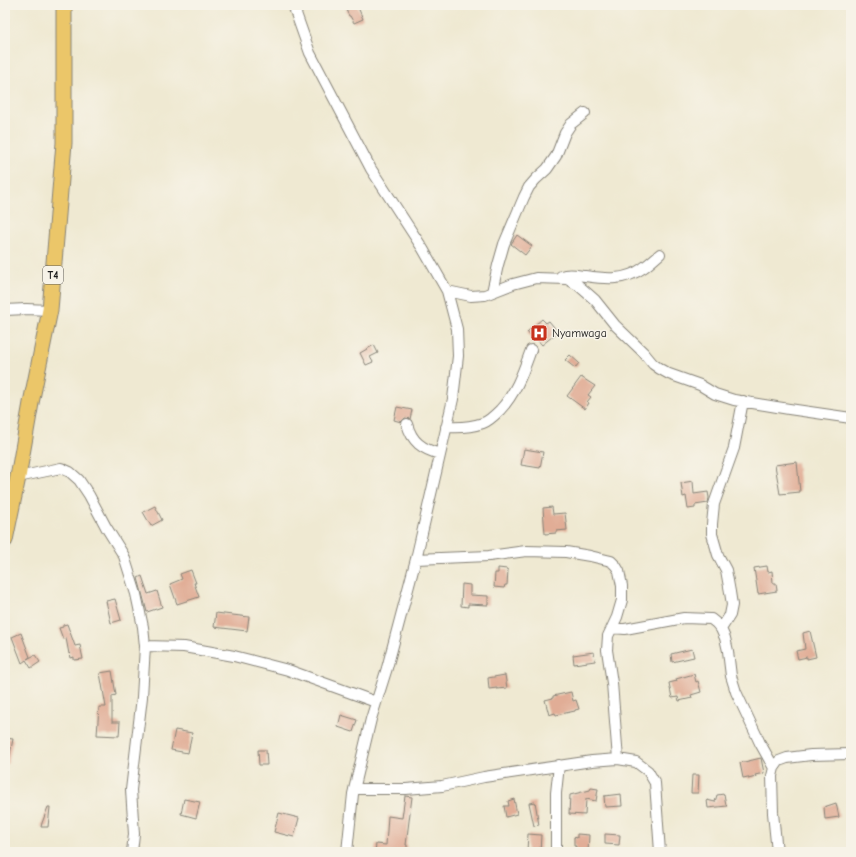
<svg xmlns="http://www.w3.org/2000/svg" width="856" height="857" font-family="'Comic Neue',sans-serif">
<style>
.building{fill:#e1ad96}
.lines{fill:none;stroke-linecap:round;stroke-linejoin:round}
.minor-casing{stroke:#868277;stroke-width:12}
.highway-casing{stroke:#868277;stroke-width:17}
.minor{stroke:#fff;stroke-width:10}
.highway{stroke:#ebc669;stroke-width:15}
.labels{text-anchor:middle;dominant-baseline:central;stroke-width:3;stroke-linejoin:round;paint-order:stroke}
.shield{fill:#f7f3e8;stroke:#5e5c59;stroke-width:1}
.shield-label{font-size:11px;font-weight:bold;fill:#1c1c1c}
.poi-label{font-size:12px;fill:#1c1c1c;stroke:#f7f3e8;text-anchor:start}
</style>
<rect width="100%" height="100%" fill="#f7f3e8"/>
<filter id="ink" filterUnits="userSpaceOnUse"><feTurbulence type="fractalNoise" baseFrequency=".025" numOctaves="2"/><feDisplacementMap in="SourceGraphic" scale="8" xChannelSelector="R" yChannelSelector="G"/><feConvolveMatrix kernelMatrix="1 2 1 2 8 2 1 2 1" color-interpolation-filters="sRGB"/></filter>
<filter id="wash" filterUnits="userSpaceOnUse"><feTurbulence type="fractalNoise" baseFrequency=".012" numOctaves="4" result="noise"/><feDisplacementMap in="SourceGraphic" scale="16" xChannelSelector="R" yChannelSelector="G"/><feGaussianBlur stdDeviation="0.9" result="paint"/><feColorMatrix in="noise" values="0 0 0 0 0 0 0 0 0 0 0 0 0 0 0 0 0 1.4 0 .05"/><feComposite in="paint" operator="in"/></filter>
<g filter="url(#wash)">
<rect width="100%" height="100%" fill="#efe9d2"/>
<g id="blocks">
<!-- building -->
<path class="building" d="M357 5 363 19 354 23 350 16H349L346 10Z
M517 235 532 246 525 255 511 244Z
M542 319 546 323 549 321 558 332 542 345 534 336 532 338 527 332Z
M374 345 378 353 370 357 373 362 366 365 360 353Z
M570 355 579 363 575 368 565 360Z
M581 377 595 386 588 395 591 397 587 402 589 403 585 409 567 396Z
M397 407 412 410 410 419 405 418 401 422 394 420Z
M524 449 543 452 540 468 521 465Z
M797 462 800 492 780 494 775 465Z
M693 481 694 494 708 492 709 498 708 503 695 505V508L688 509 686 496 683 497 681 483Z
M155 506 162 520 151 526 143 512Z
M552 507 553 514 565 513 567 530 556 531V533L545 534 543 508Z
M767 566 768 572 772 571 773 583H776L777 591 758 594 754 568Z
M498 568 507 569V570H508L507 585H505L504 588 494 587 495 573H498Z
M191 570 196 583H194L199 597 177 604 170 584 182 579 180 574Z
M142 576 148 594 157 591 162 607 147 612 142 593 138 578Z
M462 584 470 585V595L488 596V605L468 604V607L461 606Z
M115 599 121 620 111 623 106 601Z
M216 613 249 617 247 631 214 627Z
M67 624 75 646 80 645 83 659 74 660V657L71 658 70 653 69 654 66 638 63 639 59 628 63 627V625Z
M810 631 816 657 807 659V657L798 659 796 651 805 649 803 633Z
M21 633 30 657 27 659 35 655 40 662 31 668 26 660 22 663 12 637Z
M692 649 694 657 672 662 671 654Z
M594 652 595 661 574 664 573 655Z
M112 671 116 695 112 696V722H120L119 736 97 735 99 707H106L100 673Z
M694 674 696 682 698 681 701 692 691 695 692 698 679 701 678 697 672 698 669 683 677 681 676 679Z
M505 675 507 688 497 689V688L489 689 488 678Z
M571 692 573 701 576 700 579 709 575 710V711L556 715 555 713 549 715 545 700 553 698V696Z
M341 715 357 720 353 732 338 727Z
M175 730 192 733 188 753 171 750Z
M5 738 13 739 8 764H5Z
M258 750H266L267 765H259Z
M761 758 764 773 755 775 756 777 748 779V777L743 778 740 763Z
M692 775H699L698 793H691Z
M591 788 598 789 596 801 586 799 585 815 569 814 570 795 590 790Z
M621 794 622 806 605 807 604 796Z
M724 794 726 805 727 806 708 808 707 800 715 802 717 795Z
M405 796 412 797 406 845H407V852H375L376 844 386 845 388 816 402 818Z
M184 799 200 802 196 818 181 814Z
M514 799 517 814 506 817 504 806H509L508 801Z
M535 802 539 825 534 826 529 803Z
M836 803 839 817 825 819 824 807Z
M48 807H50L48 827H41L42 823Z
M279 813 299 818 294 837 274 832Z
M528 834 541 835 540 852 527 851Z
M577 834 589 835 588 852H575L576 846H574V837L577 838Z
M605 834 620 835 619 845 605 844Z"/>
</g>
</g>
<g filter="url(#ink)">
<use href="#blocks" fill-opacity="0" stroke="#868277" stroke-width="1"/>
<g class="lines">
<!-- minor casing -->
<g class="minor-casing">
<path id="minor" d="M293 5 310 53 371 169 423 249 447 291 457 329 458 356 453 399 416 559 387 668 371 719 353 794 347 852
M561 276C569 273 576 275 585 276 606 279 625 281 643 268 649 264 654 259 660 254
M447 291 471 296 485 295 513 284 536 278 567 279 578 285 595 300 615 325 643 352 653 364 660 369 669 374 700 385 715 394 734 400 789 409 851 418
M492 292 498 265 504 244 524 197 529 187 536 179 547 169 556 156 565 133 571 124 585 113
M5 310 26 309 50 310
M407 424C412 442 422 449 440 454
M446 427C459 428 471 427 483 423 489 421 495 415 500 410 516 393 523 372 531 350
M18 477 61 468 70 472 79 480 89 495 106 527 124 556 136 594 143 627 145 646 142 697 131 790 134 834 132 852
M416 559 489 556 526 551 566 552 590 556 611 561 616 566 619 571 622 586V600L617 617 608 636 607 650 612 683 618 759
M612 628 625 629 684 618 711 619 716 623 721 629 725 638 728 651 731 676 736 692 760 743 774 768
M721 629 730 615 732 605 730 592 726 570 718 555 712 534V524L714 504 734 448 743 401
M145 646 184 647 234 656 288 670 376 702
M354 789H406L442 786 484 777 592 761 618 759 636 762 648 771 655 783 660 852
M556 852V793L559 765
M777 852 773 813 772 776 774 768 779 761 787 758 811 755 851 754"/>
</g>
<!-- highway casing -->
<g class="highway-casing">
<path id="highway" d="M5 540 18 477 31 403 50 310 64 143V5"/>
</g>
<!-- minor -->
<use href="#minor" class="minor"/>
<!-- highway -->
<use href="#highway" class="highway"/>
</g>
</g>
<!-- icons -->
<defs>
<g id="hospital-square" transform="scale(0.9)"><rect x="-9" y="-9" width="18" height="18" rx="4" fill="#c8321e" stroke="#f7f3e8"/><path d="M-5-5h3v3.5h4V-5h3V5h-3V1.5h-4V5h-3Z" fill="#fff"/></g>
</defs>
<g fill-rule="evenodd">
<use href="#hospital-square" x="539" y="333"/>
</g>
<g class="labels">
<!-- shield labels -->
<rect class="shield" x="43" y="266" width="20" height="18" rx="3"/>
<g class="shield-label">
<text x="53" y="275">T4</text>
</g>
<!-- poi labels -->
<g class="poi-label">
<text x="552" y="333">Nyamwaga</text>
</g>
</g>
<!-- margin -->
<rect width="856" height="857" fill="none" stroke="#f7f3e8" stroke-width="20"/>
</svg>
